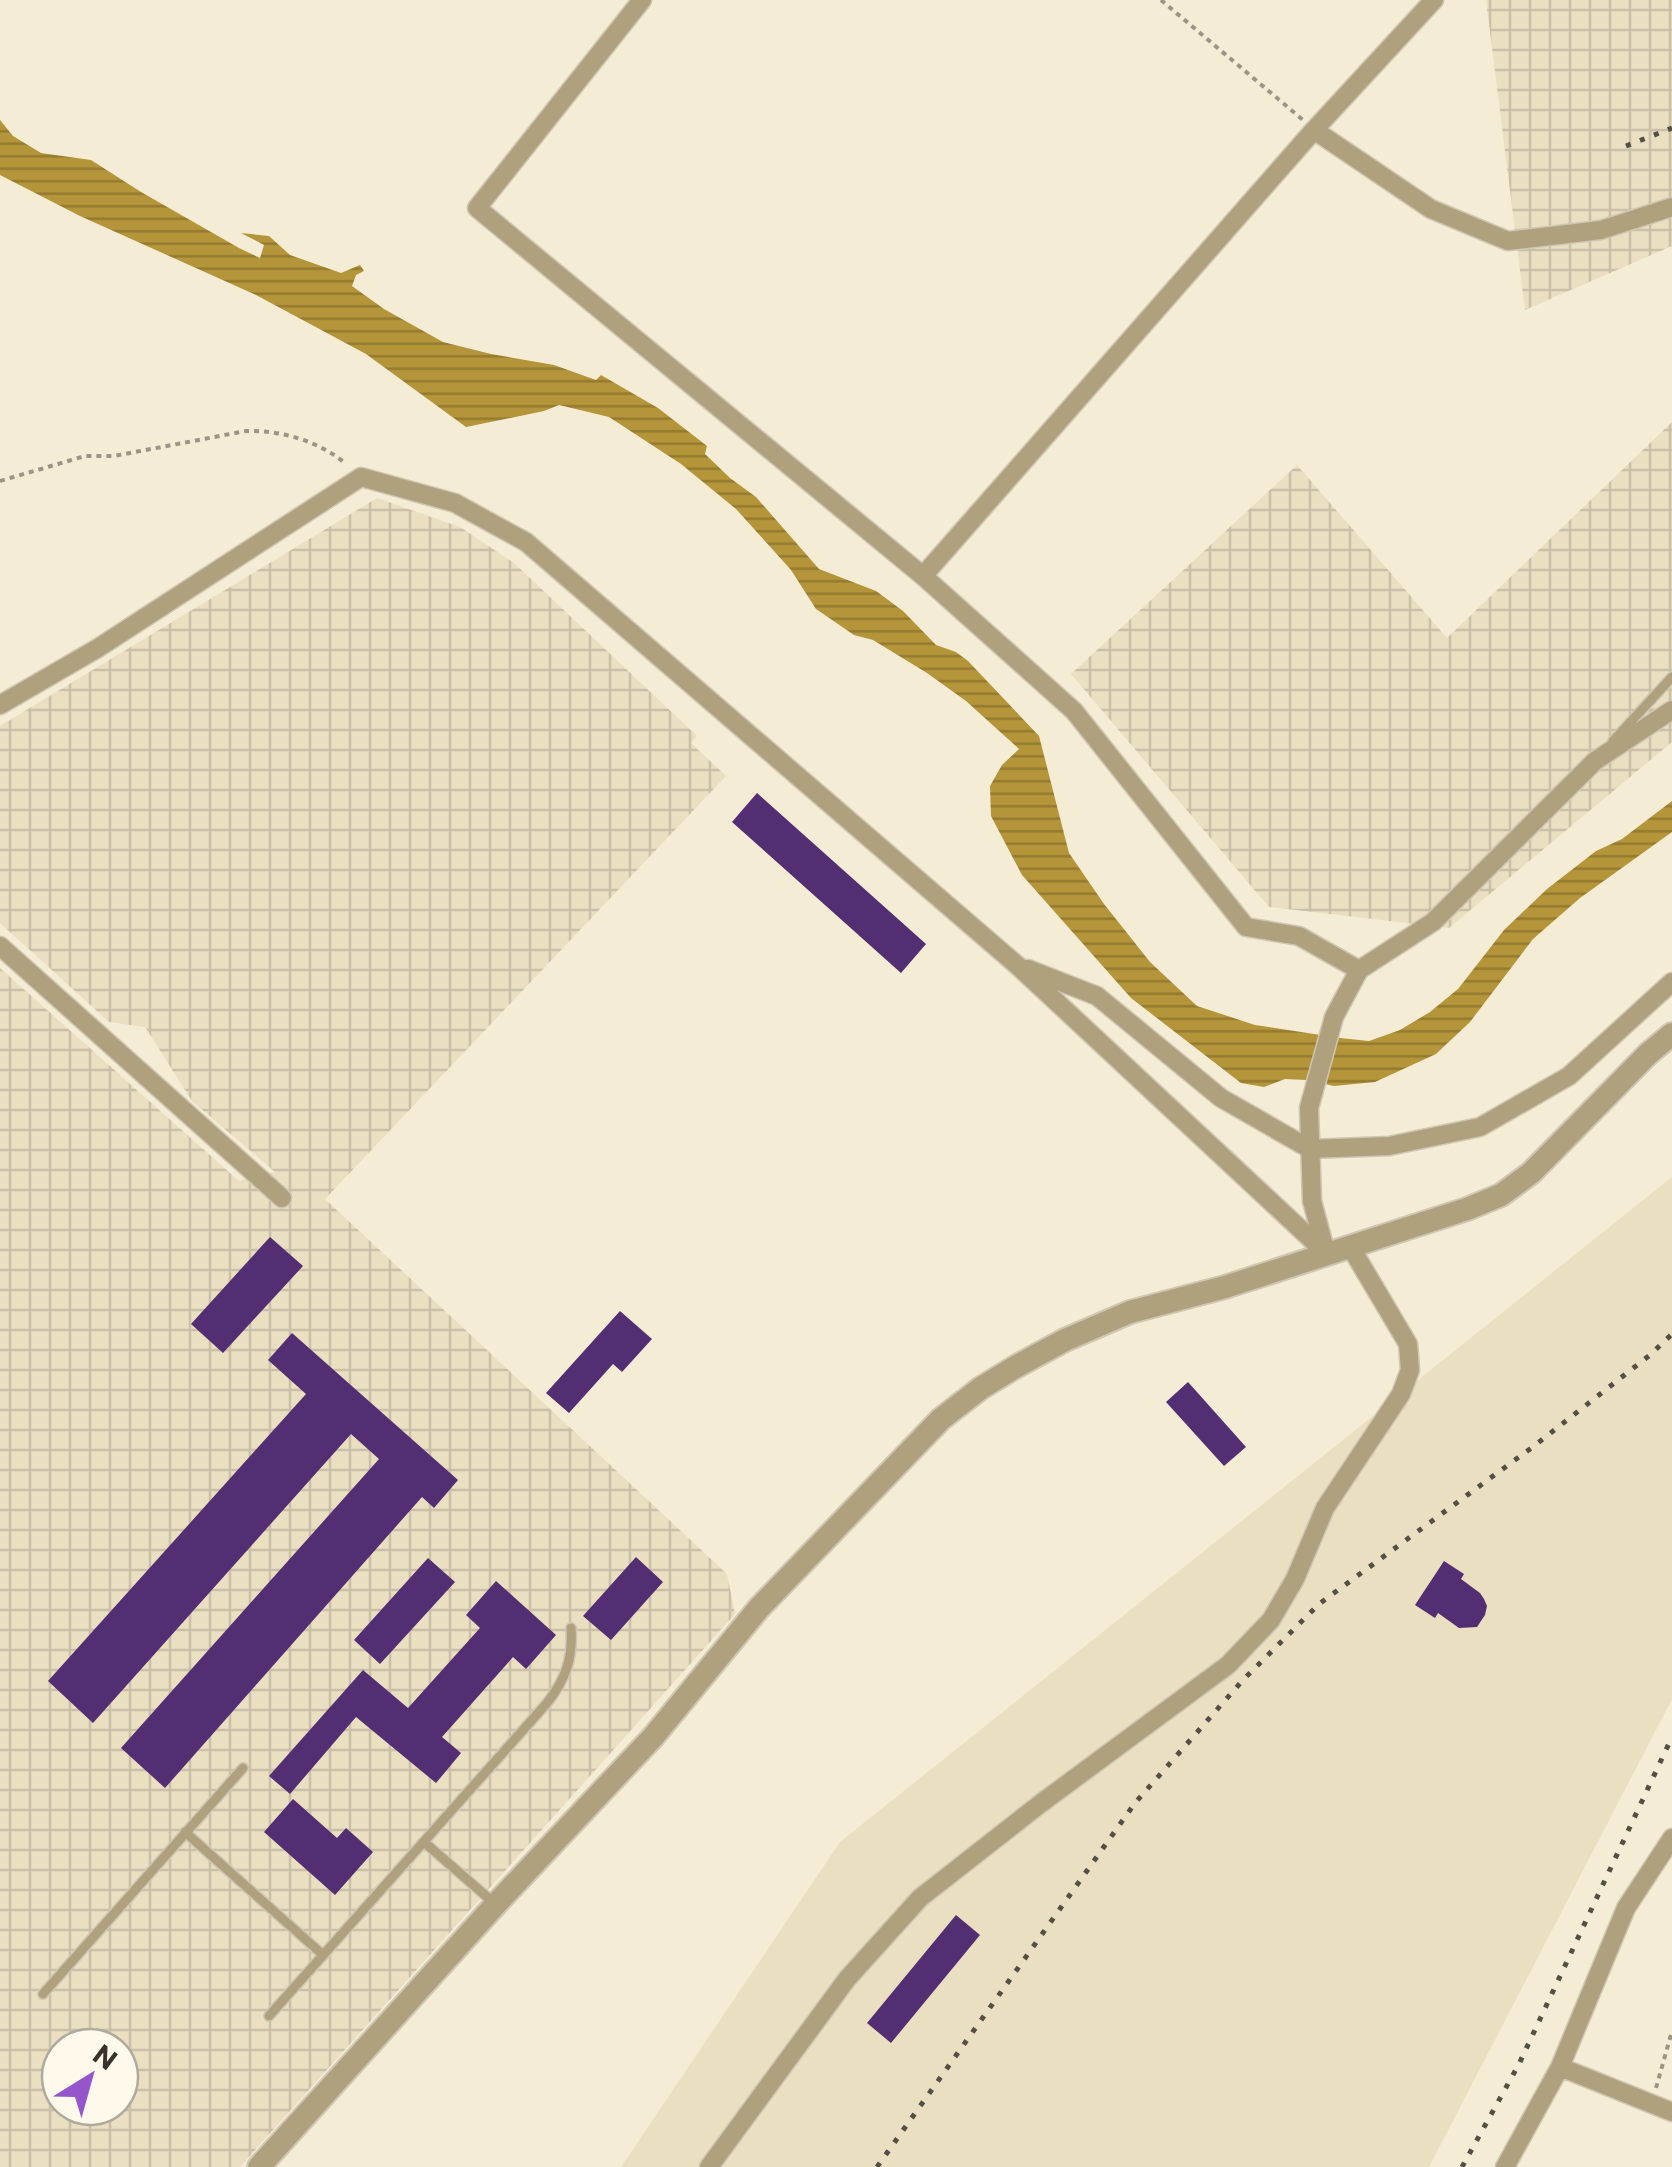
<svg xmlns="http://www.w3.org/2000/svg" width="1672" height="2167" font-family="Commissioner,sans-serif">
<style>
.built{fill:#ebdfc2}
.industrial{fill:url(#industrial-grid);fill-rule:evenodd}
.water{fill:url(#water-rules)}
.building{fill:#532e72}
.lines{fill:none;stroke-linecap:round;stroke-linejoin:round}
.service-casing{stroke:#cfc7b3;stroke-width:12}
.minor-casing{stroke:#cfc7b3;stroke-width:21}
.tertiary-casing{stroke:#cfc7b3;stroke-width:26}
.path{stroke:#9c9585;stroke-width:4;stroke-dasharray:5 5;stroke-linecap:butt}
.service{stroke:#afa17d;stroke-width:9}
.minor{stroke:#afa17d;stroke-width:18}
.tertiary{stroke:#afa17d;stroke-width:22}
.rail{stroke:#544f44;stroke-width:5;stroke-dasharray:5 10;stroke-linecap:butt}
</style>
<defs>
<pattern id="industrial-grid" width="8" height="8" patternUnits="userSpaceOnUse" patternTransform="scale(2.5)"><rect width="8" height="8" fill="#ebdfc2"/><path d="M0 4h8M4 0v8" fill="none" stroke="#cac0a7"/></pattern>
<pattern id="water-rules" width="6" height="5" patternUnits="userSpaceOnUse" patternTransform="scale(2.5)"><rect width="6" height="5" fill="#b59539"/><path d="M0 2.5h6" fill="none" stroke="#947a30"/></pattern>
</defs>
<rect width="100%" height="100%" fill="#f5ecd5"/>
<!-- built -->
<path class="built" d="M1672 1177V1699L1429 2167H621L840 1842Z"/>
<!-- industrial -->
<path class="industrial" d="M1486 0H1672V246L1525 310Z
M1672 422V742L1449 928 1269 907 1071 674 1297 465 1447 638Z
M377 498 460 527 514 563 697 736 691 743 726 776 325 1199 727 1574 735 1614 240 2167H0V968L239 1181 275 1172 192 1101 145 1027 109 1022 0 923V726ZM60 2047H120V2107H60Z"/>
<!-- water -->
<path class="water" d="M0 120 13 136 41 153 91 160 141 192 239 248 260 258 264 245 241 233 269 236 290 255 341 273 360 265 364 271 356 275 352 286 384 309 443 342 491 354 554 365 596 380 601 375 658 408 707 446 705 454 730 478 756 497 819 569 876 591 903 611 936 645 956 652 968 661 1039 736 1069 853 1104 904 1150 962 1197 1006 1255 1025 1340 1038 1369 1041 1400 1030 1430 1012 1458 989 1504 930 1547 889 1596 851 1622 839 1672 801V832L1580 898 1533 939 1470 1022 1436 1054 1375 1082 1334 1086 1307 1080 1285 1079 1264 1087 1241 1083 1131 998 1022 875 991 816 990 786 1002 765 1019 749 966 701 927 673 873 640 854 635 816 609 791 570 736 509 681 464 609 417 559 405 544 411 466 427 366 354 256 295 80 216 0 175Z"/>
<!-- building -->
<path class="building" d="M757 793 926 944 901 973 732 822Z
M270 1237 303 1266 223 1353 191 1324Z
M620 1311 652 1339 622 1372 613 1364 569 1413 546 1393Z
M292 1333 458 1480 434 1508 422 1497 165 1788 121 1748 379 1459 351 1434 93 1723 48 1681 306 1394 268 1360Z
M1188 1382 1246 1447 1224 1466 1166 1402Z
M636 1557 663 1582 611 1640 583 1616Z
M428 1558 455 1582 380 1664 354 1640Z
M1444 1561 1464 1574 1461 1579 1480 1593 1484 1599 1487 1606 1485 1615 1477 1627 1459 1628 1438 1613 1435 1618 1415 1605Z
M496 1581 556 1635 526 1669 513 1657 442 1737 461 1753 436 1783 356 1717 290 1794 269 1776 363 1670 408 1708 480 1628 466 1615Z
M293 1799 337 1838 346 1828 373 1852 335 1895 264 1832Z
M956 1915 980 1935 891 2043 867 2023Z"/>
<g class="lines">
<!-- service casing -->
<g class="service-casing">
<path id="service" d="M1613 741 1672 677
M185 1832 322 1954
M424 1842 494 1903
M43 1994 243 1768
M269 2016 547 1703C566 1679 573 1658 571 1628"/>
</g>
<!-- minor casing -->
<g class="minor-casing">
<path id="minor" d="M642 0 477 208 923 576 1074 711 1246 927 1299 936 1359 970
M1314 130 1431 209 1508 241 1601 230 1672 207
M923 576 1314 130 1434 0
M0 705 98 648 361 477 455 503 526 542 1018 966 1326 1253
M0 946 282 1198
M1028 969 1097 996 1221 1098 1310 1149 1389 1146 1480 1127 1569 1076 1672 982
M1326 1253 1312 1201 1309 1108 1334 1017 1359 970 1433 922 1595 761 1672 710
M1560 2067 1672 2112
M709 2167 847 1979 920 1898 1040 1804 1228 1665 1271 1620 1295 1579 1325 1508 1401 1394 1410 1370 1408 1344 1350 1246
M1505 2167 1560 2067 1626 1908 1672 1838"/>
</g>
<!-- tertiary casing -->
<g class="tertiary-casing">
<path id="tertiary" d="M259 2167 496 1904 653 1737 759 1608 941 1419 981 1388 1017 1366 1065 1340 1130 1312 1225 1287 1467 1209 1501 1195 1531 1173 1648 1054 1672 1034"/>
</g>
<!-- path -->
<path class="path" d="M1161 0 1303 120
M0 481 85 456H114L246 431C281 430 319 441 346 464
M1656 2088 1672 2031"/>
<!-- service -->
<use href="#service" class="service"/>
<!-- minor -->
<use href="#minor" class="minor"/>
<!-- tertiary -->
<use href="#tertiary" class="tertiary"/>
<!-- rail -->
<path class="rail" d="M1626 146 1672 128
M877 2167 1135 1803 1243 1680 1319 1604 1534 1446 1650 1355 1672 1334
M1462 2167 1519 2064 1672 1737"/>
</g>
<!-- north arrow -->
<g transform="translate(90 2077) rotate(37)"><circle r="48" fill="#fff9eb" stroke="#afaa9e" stroke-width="2.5"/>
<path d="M0-8L18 38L0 25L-18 38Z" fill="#9555cb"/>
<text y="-15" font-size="28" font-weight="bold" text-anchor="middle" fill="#37332a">N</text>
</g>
</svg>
